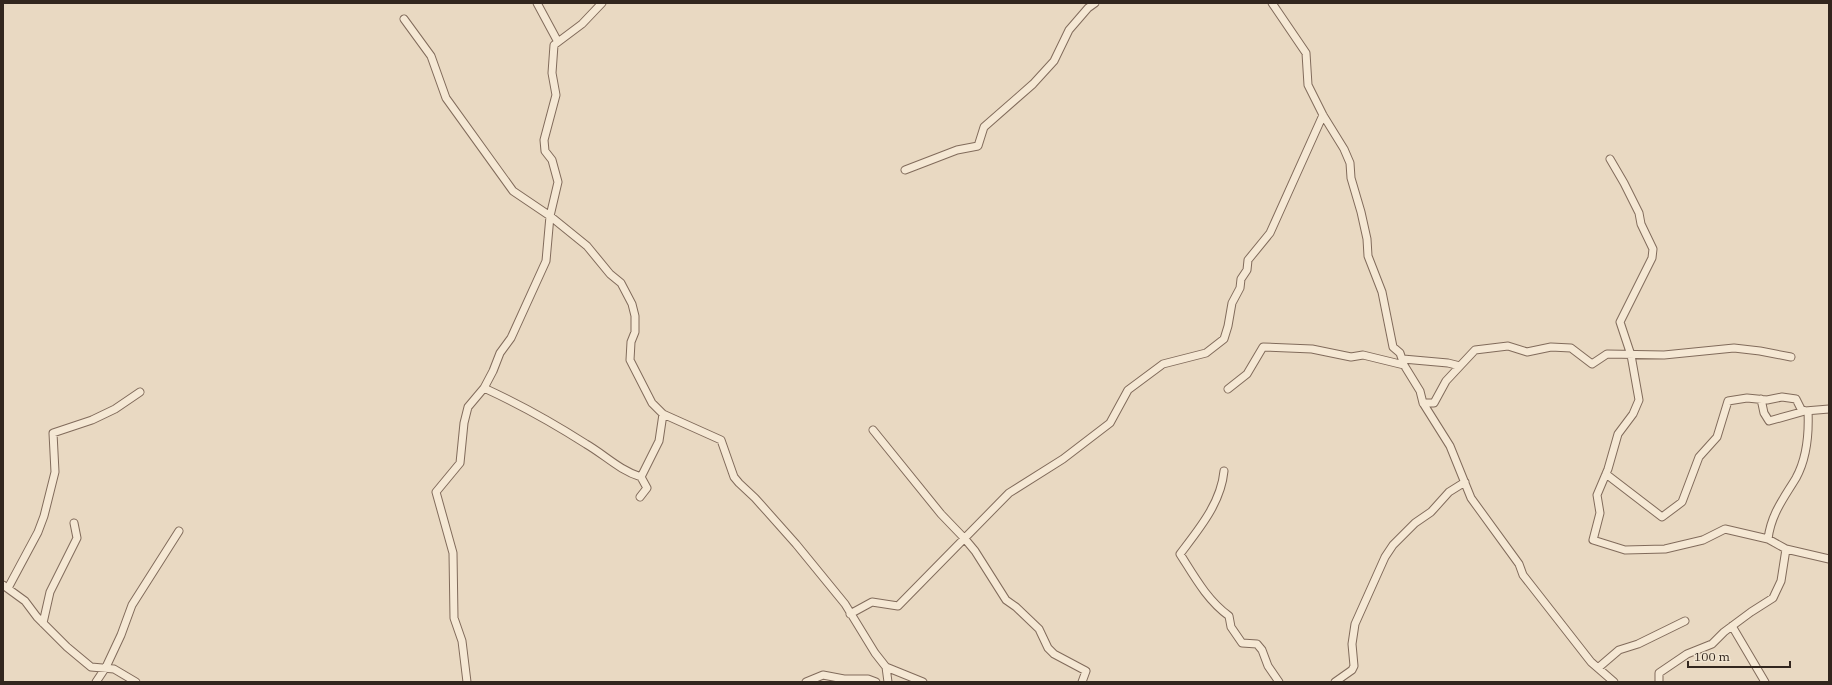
<svg xmlns="http://www.w3.org/2000/svg" width="1832" height="685" font-family="'IBM Plex Serif',serif">
<style>
.lines{fill:none;stroke-linecap:round;stroke-linejoin:round}
.minor-casing{stroke:#816b5b;stroke-width:9}
.minor{stroke:#f5e8d4;stroke-width:7}
</style>
<rect width="100%" height="100%" fill="#e9d9c2"/>
<g class="lines">
<!-- minor casing -->
<g class="minor-casing">
<path id="minor" d="M537 3 558 42
M602 3 582 24 554 45 552 73 556 95 544 140 545 151 552 160 558 182 550 216 587 246 610 274 621 283 632 304 635 316V332L631 342 630 360 652 403 663 414 721 440 734 477 739 483 755 498 796 544 845 604 875 653 886 667 888 682
M1272 3 1306 53 1308 85 1323 115 1344 149 1350 163 1351 178 1361 212 1367 239 1368 256 1382 292 1393 347 1400 353 1404 365 1420 391 1423 403 1450 446 1471 498 1519 564 1523 575 1591 662 1614 682
M404 19 431 56 446 98 513 191 550 216 546 261 511 338 500 353 493 371 484 388 468 407 464 423 460 463 436 492 453 553 454 618 462 641 467 682
M1610 159 1624 183 1639 213 1641 224 1653 249 1652 258 1620 322 1631 355 1639 400 1633 414 1618 434 1608 469 1597 495 1600 513 1593 540 1625 550 1665 549 1703 540 1725 529 1768 539
M905 170 957 150 978 146 984 127 1033 84 1054 61 1069 30 1088 8 1095 3
M1403 359 1448 363 1460 366 1475 350 1508 346 1527 352 1551 347 1571 348 1592 364 1607 354 1664 355 1734 348 1760 351 1791 357
M484 388C519 404 553 423 586 444 605 455 619 470 641 477L647 488 640 497
M1228 389 1247 374 1263 347 1312 349 1351 357 1363 355 1404 365
M1761 399 1764 413 1769 421 1805 411
M1423 403H1434L1446 381 1460 366
M1808 411C1809 433 1807 458 1796 478 1784 498 1771 514 1768 539L1786 549 1829 559
M873 430 941 514 965 539 975 551 1006 600 1016 607 1039 629 1048 648 1054 654 1086 671 1082 682
M1224 471C1221 503 1199 529 1180 554 1194 576 1207 600 1229 616L1231 627 1242 643 1257 644 1262 650 1268 666 1279 682
M1606 474 1662 517 1682 502 1699 457 1717 437 1728 401 1747 398 1767 400 1782 397 1796 399 1801 409 1805 411 1829 409
M641 477 659 441 663 414
M3 585 25 601 37 617 67 647 91 667 114 669 136 682
M8 588 38 532 44 516 55 472 53 433 92 420 115 409 140 392
M850 614 872 602 898 606 1009 493 1063 459 1110 423 1128 390 1163 364 1206 353 1224 339 1228 326 1232 303 1240 288 1241 279 1247 270 1248 260 1270 233 1323 115
M43 623 50 592 77 538 74 523
M1732 626 1765 682
M886 667 923 682
M1598 668 1619 650 1638 644 1685 621
M96 682 106 667 121 635 132 605 179 531
M806 682 823 675 844 679H868L876 682
M1335 682 1352 670 1354 666 1352 644 1355 624 1385 557 1393 545 1415 523 1431 512 1449 492 1465 482
M1659 682V673L1687 654 1712 644 1724 632 1751 612 1773 598 1781 581 1786 549"/>
</g>
<!-- minor -->
<use href="#minor" class="minor"/>
</g>
<!-- border -->
<rect width="1832" height="685" fill="none" stroke="#32261e" stroke-width="8"/>
<!-- scale -->
<path d="M1688 661v6h102v-6" fill="none" stroke="#32261e" stroke-width="2"/>
<text x="1694" y="661" font-size="12" fill="#32261e" stroke="#f1e5d1" stroke-width="3" paint-order="stroke">100 m</text>
</svg>
